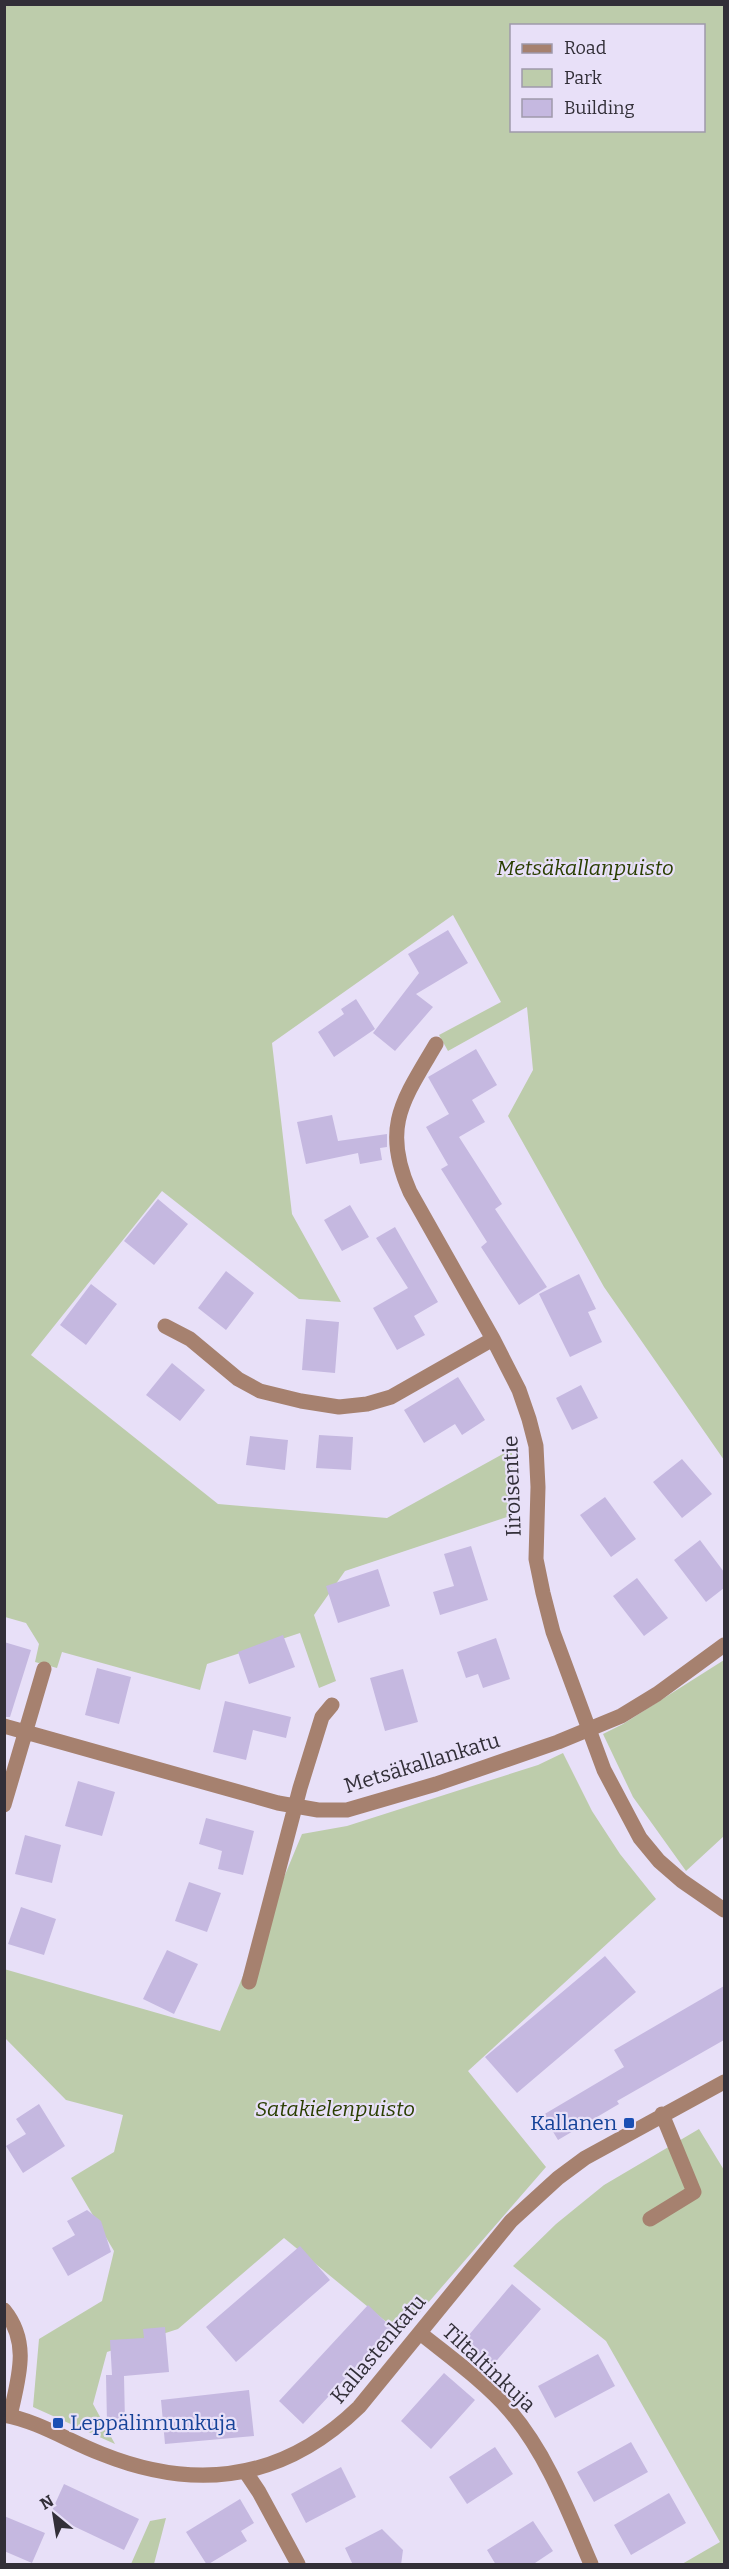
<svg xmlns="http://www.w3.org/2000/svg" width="729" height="2569" font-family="Bitter,serif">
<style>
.green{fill:#bdccab;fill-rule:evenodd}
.building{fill:#c5b8e0}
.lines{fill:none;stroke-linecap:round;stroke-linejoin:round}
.minor{stroke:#a6816f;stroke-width:15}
.transit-dot{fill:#1a4fb4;stroke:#e8e0f8;stroke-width:2}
.labels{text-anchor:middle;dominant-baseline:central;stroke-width:4.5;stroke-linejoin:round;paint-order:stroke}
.park-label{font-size:21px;font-style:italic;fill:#2a3e00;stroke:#e8e0f8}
.street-label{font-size:21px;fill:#322f38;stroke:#e8e0f8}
.transit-label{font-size:21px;fill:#164399;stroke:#e8e0f8;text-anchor:end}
</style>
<rect width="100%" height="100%" fill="#e8e0f8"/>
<!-- green -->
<path class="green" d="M4 5H724V1460L604 1287 508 1116 533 1070 527 1007 448 1051 439 1035 501 1002 453 915 272 1043 292 1214 341 1302 299 1299 162 1191 31 1355 218 1504 387 1518 512 1449 513 1515 345 1571 314 1615 336 1681 319 1688 300 1633 207 1664 200 1690 62 1652 57 1668 35 1662 39 1644 26 1623 5 1617ZM512 26H704V130H512Z
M724 1660V1836L686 1871 633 1797 603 1734 623 1724Z
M563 1753 592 1811 620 1854 656 1899 468 2071 546 2167 401 2334 284 2238 178 2329 107 2352 93 2404 115 2444 33 2407 39 2339 102 2301 114 2251 71 2178 114 2152 123 2115 66 2100 5 2038 4 1969 220 2031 302 1834 347 1826 538 1765Z
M699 2129 724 2170V2564H682L720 2542 606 2341 513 2266 556 2224 604 2185Z
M166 2518 154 2564H131L150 2521Z"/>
<!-- building -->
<path class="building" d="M448 930 468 963 416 994 433 1007 395 1051 373 1033 419 973 408 954Z
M356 999 375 1029 334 1057 318 1032 344 1014 341 1009Z
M476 1049 497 1085 472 1100 485 1122 459 1137 502 1204 495 1209 547 1287 519 1305 481 1247 487 1242 441 1169 448 1165 426 1127 449 1114 428 1077Z
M332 1115 338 1141 387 1134V1147L380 1148 382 1160 360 1164 358 1153 306 1164 297 1122Z
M158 1199 188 1224 154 1265 124 1241Z
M350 1205 369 1237 342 1251 324 1220Z
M395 1227 438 1302 414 1316 425 1335 397 1350 373 1308 408 1288 376 1238Z
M226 1271 254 1293 226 1330 198 1308Z
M579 1274 596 1309 588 1312 602 1342 570 1357 539 1294Z
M91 1284 117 1304 86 1345 60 1325Z
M306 1319 339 1322 335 1373 302 1370Z
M172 1363 205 1390 180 1421 146 1395Z
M458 1377 485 1420 462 1435 455 1424 424 1443 404 1410Z
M581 1385 598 1418 572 1430 556 1398Z
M319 1435 353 1437 351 1470 316 1468Z
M250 1436 288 1440 285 1470 246 1465Z
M682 1459 712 1494 682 1518 653 1482Z
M605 1497 636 1539 611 1557 580 1515Z
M700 1540 724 1572V1588L706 1602 674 1560Z
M471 1546 488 1600 440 1615 433 1592 454 1586 444 1554Z
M378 1569 390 1606 338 1623 326 1586Z
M637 1578 668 1618 644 1636 613 1596Z
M283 1635 295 1667 249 1684 238 1652Z
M496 1638 510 1679 483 1688 478 1674 466 1678 457 1652Z
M4 1642 31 1650 10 1717H4Z
M97 1668 131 1677 119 1724 85 1715Z
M403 1669 418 1722 385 1731 370 1678Z
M225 1701 291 1717 286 1738 253 1730 246 1760 213 1752Z
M78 1781 115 1792 102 1836 65 1826Z
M206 1818 254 1831 243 1875 218 1869 222 1851 199 1844Z
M25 1835 61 1845 52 1883 15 1874Z
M189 1882 221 1893 207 1932 175 1921Z
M21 1907 56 1919 44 1955 8 1944Z
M167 1950 198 1964 174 2014 143 1999Z
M605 1956 636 1992 517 2093 485 2057Z
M724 1986V2040L617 2101 619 2104 558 2140 543 2115 624 2067 614 2050Z
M39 2104 65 2146 23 2173 6 2146 26 2134 16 2119Z
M87 2210 101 2221 111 2252 68 2276 52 2248 75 2235 67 2221Z
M300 2246 330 2280 236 2362 206 2327Z
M512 2284 541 2309 492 2366 463 2342Z
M368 2305 392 2328 303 2424 279 2401Z
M165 2327 169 2372 124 2376 125 2422 107 2423 106 2375H112L110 2340 144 2338 143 2329Z
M598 2354 615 2386 555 2418 538 2386Z
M444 2373 475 2400 431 2449 401 2421Z
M249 2390 254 2436 165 2444 161 2400Z
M631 2442 648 2472 594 2502 577 2472Z
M495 2447 513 2474 467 2504 449 2477Z
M341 2467 356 2497 306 2523 291 2494Z
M64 2484 139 2519 124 2550 50 2515Z
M669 2493 686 2523 631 2555 614 2525Z
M240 2499 254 2523 241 2531 247 2541 207 2565 186 2532Z
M4 2516 45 2533 32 2563 4 2551Z
M533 2521 553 2551 532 2565H496L487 2550Z
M382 2529 403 2550 401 2565H353L345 2548Z"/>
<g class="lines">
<!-- minor -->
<path class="minor" d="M436 1044C403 1100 381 1127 410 1192L493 1339 519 1390 529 1419 536 1446 538 1487 536 1559 543 1593 553 1632 604 1770 640 1838 659 1861 682 1881 724 1910
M165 1326 190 1339 238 1379 260 1391 301 1401 339 1407 367 1404 391 1397 493 1339
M4 1726 278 1803 318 1810H347L436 1784 558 1742 621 1716 657 1694 724 1645
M4 1805 44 1669
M249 1982 300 1788 322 1717 332 1705
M650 2219 694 2192 662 2114
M4 2310C31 2343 18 2379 10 2416
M420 2333C450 2357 485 2382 510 2411 548 2456 568 2511 591 2564
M4 2415C38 2421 70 2442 102 2454 197 2492 284 2480 359 2407L511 2221 558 2178 585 2158 724 2082
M245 2471 259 2492 298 2564"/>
</g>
<!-- markers -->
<g class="transit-dot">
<rect x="623" y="2117" width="12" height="12" rx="3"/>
<rect x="52" y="2417" width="12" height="12" rx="3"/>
</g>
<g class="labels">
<!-- park labels -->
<g class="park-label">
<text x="585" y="868">Metsäkallanpuisto</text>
<text x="335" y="2109">Satakielenpuisto</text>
</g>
<!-- street labels -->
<g class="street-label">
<text transform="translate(512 1486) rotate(-92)">Iiroisentie</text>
<text transform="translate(422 1763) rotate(-17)">Metsäkallankatu</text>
<text transform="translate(378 2349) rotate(-50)">Kallastenkatu</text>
<text transform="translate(489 2368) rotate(43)">Tiltaltinkuja</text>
</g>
<!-- transit labels -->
<g class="transit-label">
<text x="617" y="2123">Kallanen</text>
<text x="70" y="2423" text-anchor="start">Leppälinnunkuja</text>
</g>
</g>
<!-- border -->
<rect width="729" height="2569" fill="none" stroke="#322f38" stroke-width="12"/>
<!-- legend -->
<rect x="510" y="24" width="195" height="108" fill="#e8e0f8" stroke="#9f99ab" stroke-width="1.5"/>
<rect x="522" y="44" width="30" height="9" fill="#a6816f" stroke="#9f99ab" stroke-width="1.5"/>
<text x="564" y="54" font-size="18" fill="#322f38">Road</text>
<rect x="522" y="69" width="30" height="18" fill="#bdccab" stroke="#9f99ab" stroke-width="1.5"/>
<text x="564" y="84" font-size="18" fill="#322f38">Park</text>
<rect x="522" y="99" width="30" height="18" fill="#c5b8e0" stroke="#9f99ab" stroke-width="1.5"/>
<text x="564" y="114" font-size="18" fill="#322f38">Building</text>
<!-- north arrow -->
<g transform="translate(54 2515) rotate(330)" stroke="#e8e0f8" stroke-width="4.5" paint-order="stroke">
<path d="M0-4.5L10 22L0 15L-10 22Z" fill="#322f38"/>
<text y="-9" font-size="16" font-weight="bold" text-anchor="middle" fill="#322f38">N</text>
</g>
</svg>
